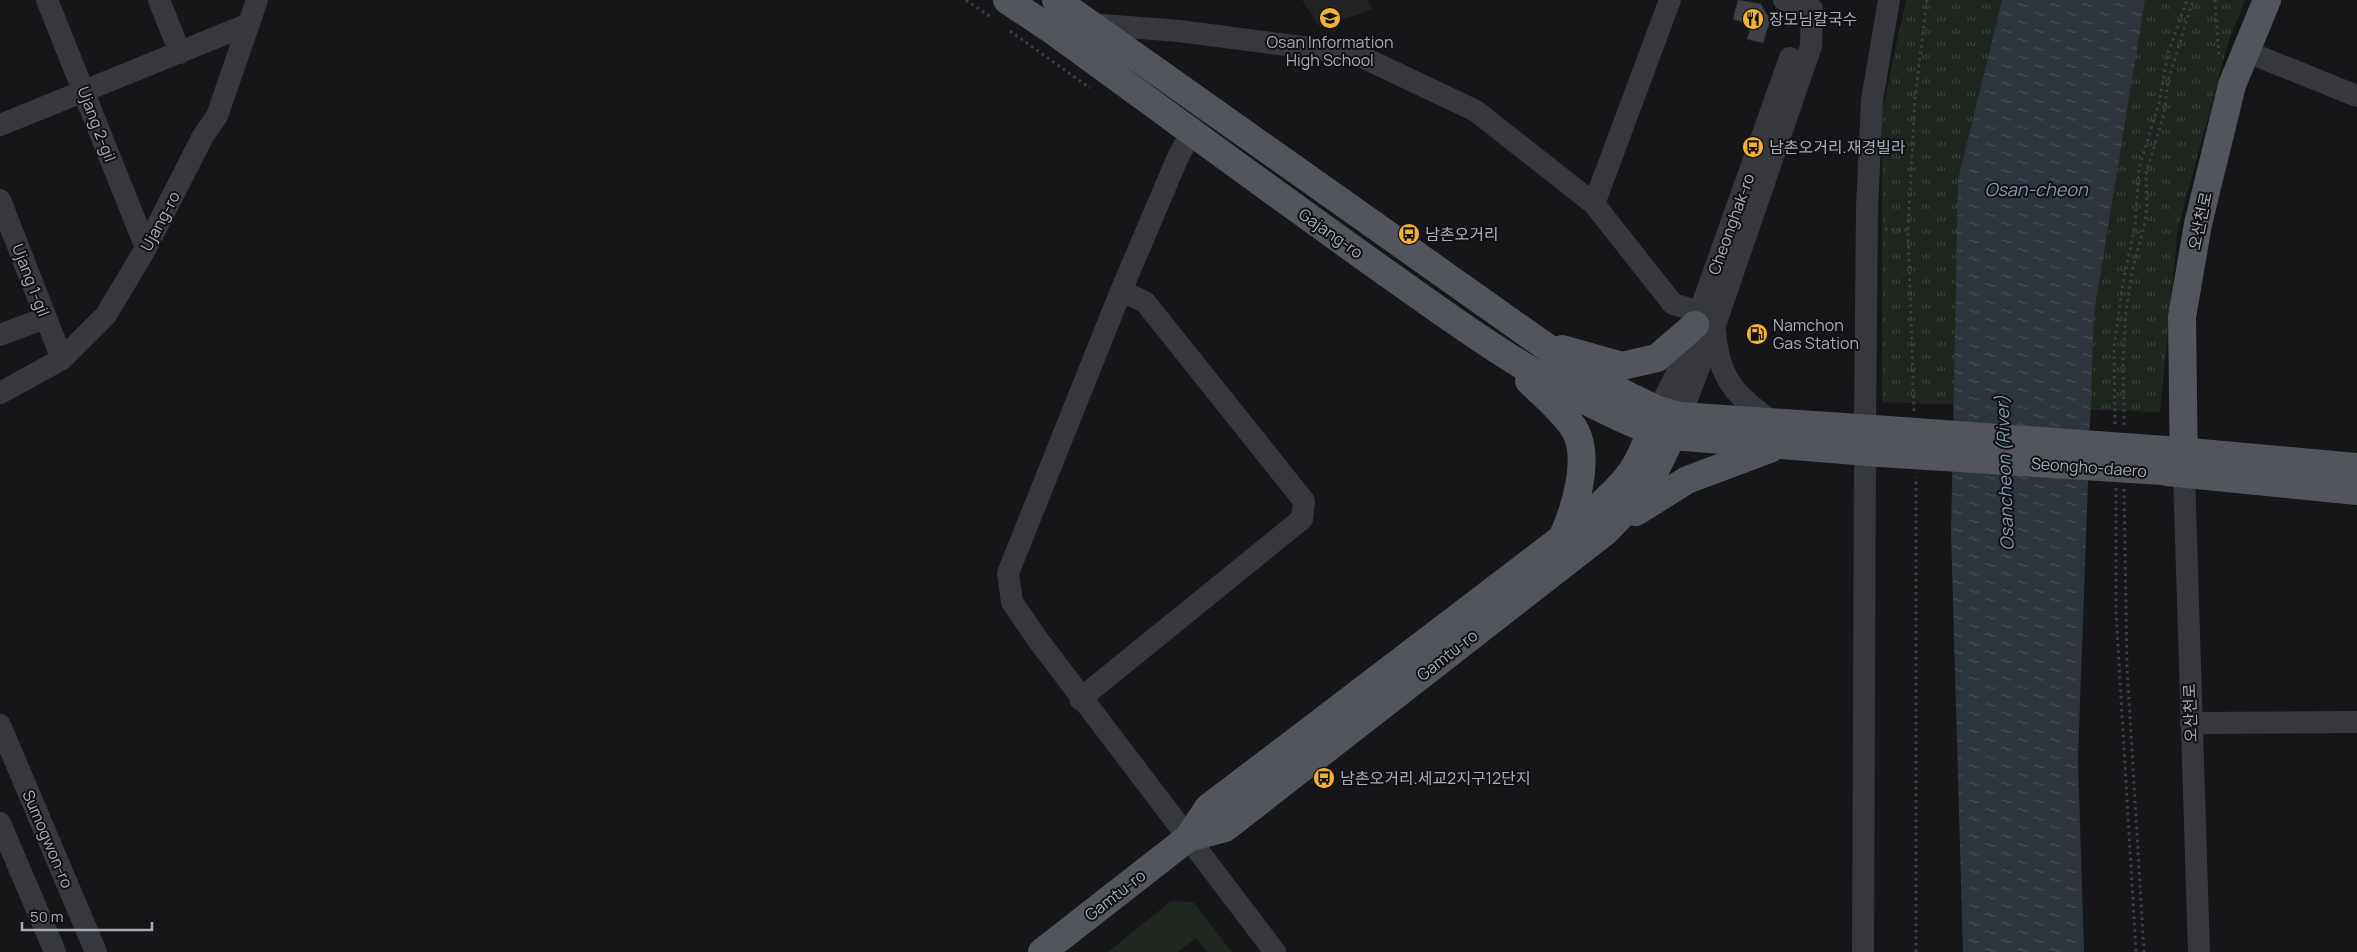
<svg xmlns="http://www.w3.org/2000/svg" width="2357" height="952" font-family="Manrope,'Noto Sans KR',sans-serif">
<style>
.built{fill:#222225}
.green{fill:#1e261f}
.park{fill:url(#park-tufts)}
.water{fill:url(#water-ripples)}
.building{fill:#404145;stroke:#303034}
.lines{fill:none;stroke-linecap:round;stroke-linejoin:round}
.path{stroke:#3d3f44;stroke-width:3;stroke-dasharray:2.5 4;stroke-linecap:butt}
.minor{stroke:#37383d;stroke-width:22}
.major{stroke:#53555c;stroke-width:28}
.major-bridge{stroke:#53555c;stroke-width:28}
.labels{text-anchor:middle;dominant-baseline:central;stroke-width:4;stroke-linejoin:round;paint-order:stroke}
.poi-label{font-size:16px;fill:#a8adb8;stroke:#111113;text-anchor:start}
.street-label{font-size:16px;fill:#a8adb8;stroke:#111113}
.water-label{font-size:18px;font-style:italic;fill:#7f9bb3;stroke:#111113}
</style>
<defs>
<pattern id="park-tufts" width="24" height="20" patternUnits="userSpaceOnUse" patternTransform="scale(1.25)"><rect width="24" height="20" fill="#1e261f"/><path d="M3 7l-1-3M5 7V3M7 7l1-3M15 17l-1-3M17 17v-4M19 17l1-3" fill="none" stroke="#3c433d"/></pattern>
<pattern id="water-ripples" width="26" height="14" patternUnits="userSpaceOnUse" patternTransform="scale(1.25)"><rect width="26" height="14" fill="#2c353c"/><path d="M2 4q2-2 4 0t4 0M15 11q2-2 4 0t4 0" fill="none" stroke="#485056"/></pattern>
</defs>
<rect width="100%" height="100%" fill="#161618"/>
<!-- built -->
<path class="built" d="M1302 0H1368L1372 10 1320 27Z"/>
<!-- green -->
<path class="green" d="M1171 901 1193 902 1232 952H1207L1196 938 1178 952H1108Z"/>
<!-- park -->
<path class="park" d="M1906 0H2245L2228 43 2178 228 2160 412 1882 402V112Z"/>
<!-- water -->
<path class="water" d="M2002 0H2145L2094 313 2078 759 2084 952H1963L1951 533 1958 180Z"/>
<!-- building -->
<path class="building" d="M1738 0 1761 4 1770 20 1763 43 1747 39 1752 25 1733 19Z"/>
<g class="lines">
<!-- path -->
<path class="path" d="M966 0 992 18
M2215 0 2219 57
M1010 31 1090 88
M1885 229 1908 230
M1914 411 1908 230 1915 98 1927 0
M2115 424 2114 347 2123 283 2135 226 2139 168 2159 103 2168 53 2187 0
M2124 425 2123 362 2126 311 2132 271 2144 227 2147 207 2146 174 2164 114 2168 81 2193 0
M2116 488V612L2136 952
M2124 489 2127 667 2144 952
M1916 952V477"/>
<!-- minor -->
<path class="minor" d="M47 0 146 248
M159 0 180 53
M1784 0 1812 9
M1090 24 1179 31 1356 54 1476 111 1594 204 1673 304 1700 312
M2245 51 2357 96
M0 125 249 24
M1192 132 1178 157 1121 291 1008 573 1012 602 1038 640 1275 952
M0 200 62 359
M1594 204 1670 0
M1715 330C1718 379 1736 396 1774 423
M0 335 45 318
M0 393 62 359 106 315 146 248 203 136 217 116 257 0
M1658 410 1676 375 1695 325 1790 58
M1865 429 1867 208 1872 100 1889 0
M1675 430 1715 325 1811 46 1812 9
M2184 473 2199 952
M1080 699 1302 519 1304 501 1145 302 1121 291
M2191 723 2357 722
M0 725 96 952
M0 823 55 952
M1863 952 1865 452"/>
<!-- major -->
<path class="major" d="M1007 0 1049 28C1162 110 1274 193 1388 274 1453 320 1517 367 1588 402 1616 416 1642 429 1672 436L1880 453
M1056 0 1586 375 1658 410 1680 416 1888 430
M1562 349 1622 366 1657 358 1695 325
M1529 381C1542 393 1568 416 1576 432 1590 461 1575 509 1563 536
M2167 450 2357 467
M2167 472 2357 491
M2184 473 2182 317 2198 224 2232 85 2267 0
M1636 512 1687 480 1770 449
M1188 838 1225 828 1605 532 1645 491 1672 436
M1042 952 1188 838 1208 808 1561 539C1583 520 1607 502 1626 479 1641 461 1649 436 1657 413"/>
<!-- major-bridge -->
<path class="major-bridge" d="M1888 430 2166 450
M1880 453 2163 471"/>
</g>
<!-- icons -->
<defs>
<g id="school-disc" transform="scale(1.125)"><circle r="9.5" fill="#f2b134" stroke="#111113"/><path d="M0-5L7-2L0 1L-7-2ZM-4 1L0 2.5L4 1V4Q0 6-4 4Z" fill="#111"/></g>
<g id="restaurant-disc" transform="scale(1.125)"><circle r="9.5" fill="#f2b134" stroke="#111113"/><path d="M-5-6h1v4h1v-4h1v4h1v-4h1v5L-1.5 .5V6h-2V.5L-5-1ZM5-6V6H3V1.5H1.5Q1.5-4 5-6Z" fill="#111"/></g>
<g id="bus-disc" transform="scale(1.125)"><circle r="9.5" fill="#f2b134" stroke="#111113"/><path d="M-5-6H5V4H4V6H2V4H-2V6H-4V4H-5ZM-3.5-4V0h7V-4ZM-3.5 1.2v1.5H-2V1.2ZM2 1.2v1.5H3.5V1.2Z" fill="#111"/></g>
<g id="fuel-disc" transform="scale(1.125)"><circle r="9.5" fill="#f2b134" stroke="#111113"/><path d="M-5.5-6h7V0h2V4h1.3V-2.5L3-4.5l.8-.8L6-3V5H2.5V1h-1V6h-7ZM-4.2-4.7v3.2H.2V-4.7Z" fill="#111"/></g>
</defs>
<g fill-rule="evenodd">
<use href="#school-disc" x="1330" y="18"/>
<use href="#restaurant-disc" x="1753" y="19"/>
<use href="#bus-disc" x="1753" y="147"/>
<use href="#bus-disc" x="1409" y="234"/>
<use href="#fuel-disc" x="1757" y="334"/>
<use href="#bus-disc" x="1324" y="778"/>
</g>
<g class="labels">
<!-- poi labels -->
<g class="poi-label">
<text x="1769" y="19">장모님칼국수</text>
<text x="1330" y="42" text-anchor="middle">Osan Information<tspan x="1330" dy="18">High School</tspan></text>
<text x="1769" y="147">남촌오거리.재경빌라</text>
<text x="1425" y="234">남촌오거리</text>
<text x="1773" y="325">Namchon<tspan x="1773" dy="18">Gas Station</tspan></text>
<text x="1340" y="778">남촌오거리.세교2지구12단지</text>
</g>
<!-- street labels -->
<g class="street-label">
<text transform="translate(97 124) rotate(69)">Ujang 2-gil</text>
<text transform="translate(160 221) rotate(-62)">Ujang-ro</text>
<text transform="translate(2200 221) rotate(-78)">오산천로</text>
<text transform="translate(1731 224) rotate(-70)">Cheonghak-ro</text>
<text transform="translate(1331 233) rotate(35)">Gajang-ro</text>
<text transform="translate(31 280) rotate(69)">Ujang 1-gil</text>
<text transform="translate(2089 467) rotate(4)">Seongho-daero</text>
<text transform="translate(1447 655) rotate(-38)">Gamtu-ro</text>
<text transform="translate(2190 713) rotate(-92)">오산천로</text>
<text transform="translate(48 839) rotate(67)">Sumogwon-ro</text>
<text transform="translate(1115 895) rotate(-38)">Gamtu-ro</text>
</g>
<!-- water labels -->
<g class="water-label">
<text x="2036" y="189">Osan-cheon</text>
<text transform="translate(2004 473) rotate(-92)">Osancheon (River)</text>
</g>
</g>
<!-- scale -->
<path d="M22 922v8h130v-8" fill="none" stroke="#a8adb8" stroke-width="2.5"/>
<text x="30" y="922" font-size="15" fill="#a8adb8" stroke="#111113" stroke-width="4" paint-order="stroke">50 m</text>
</svg>
